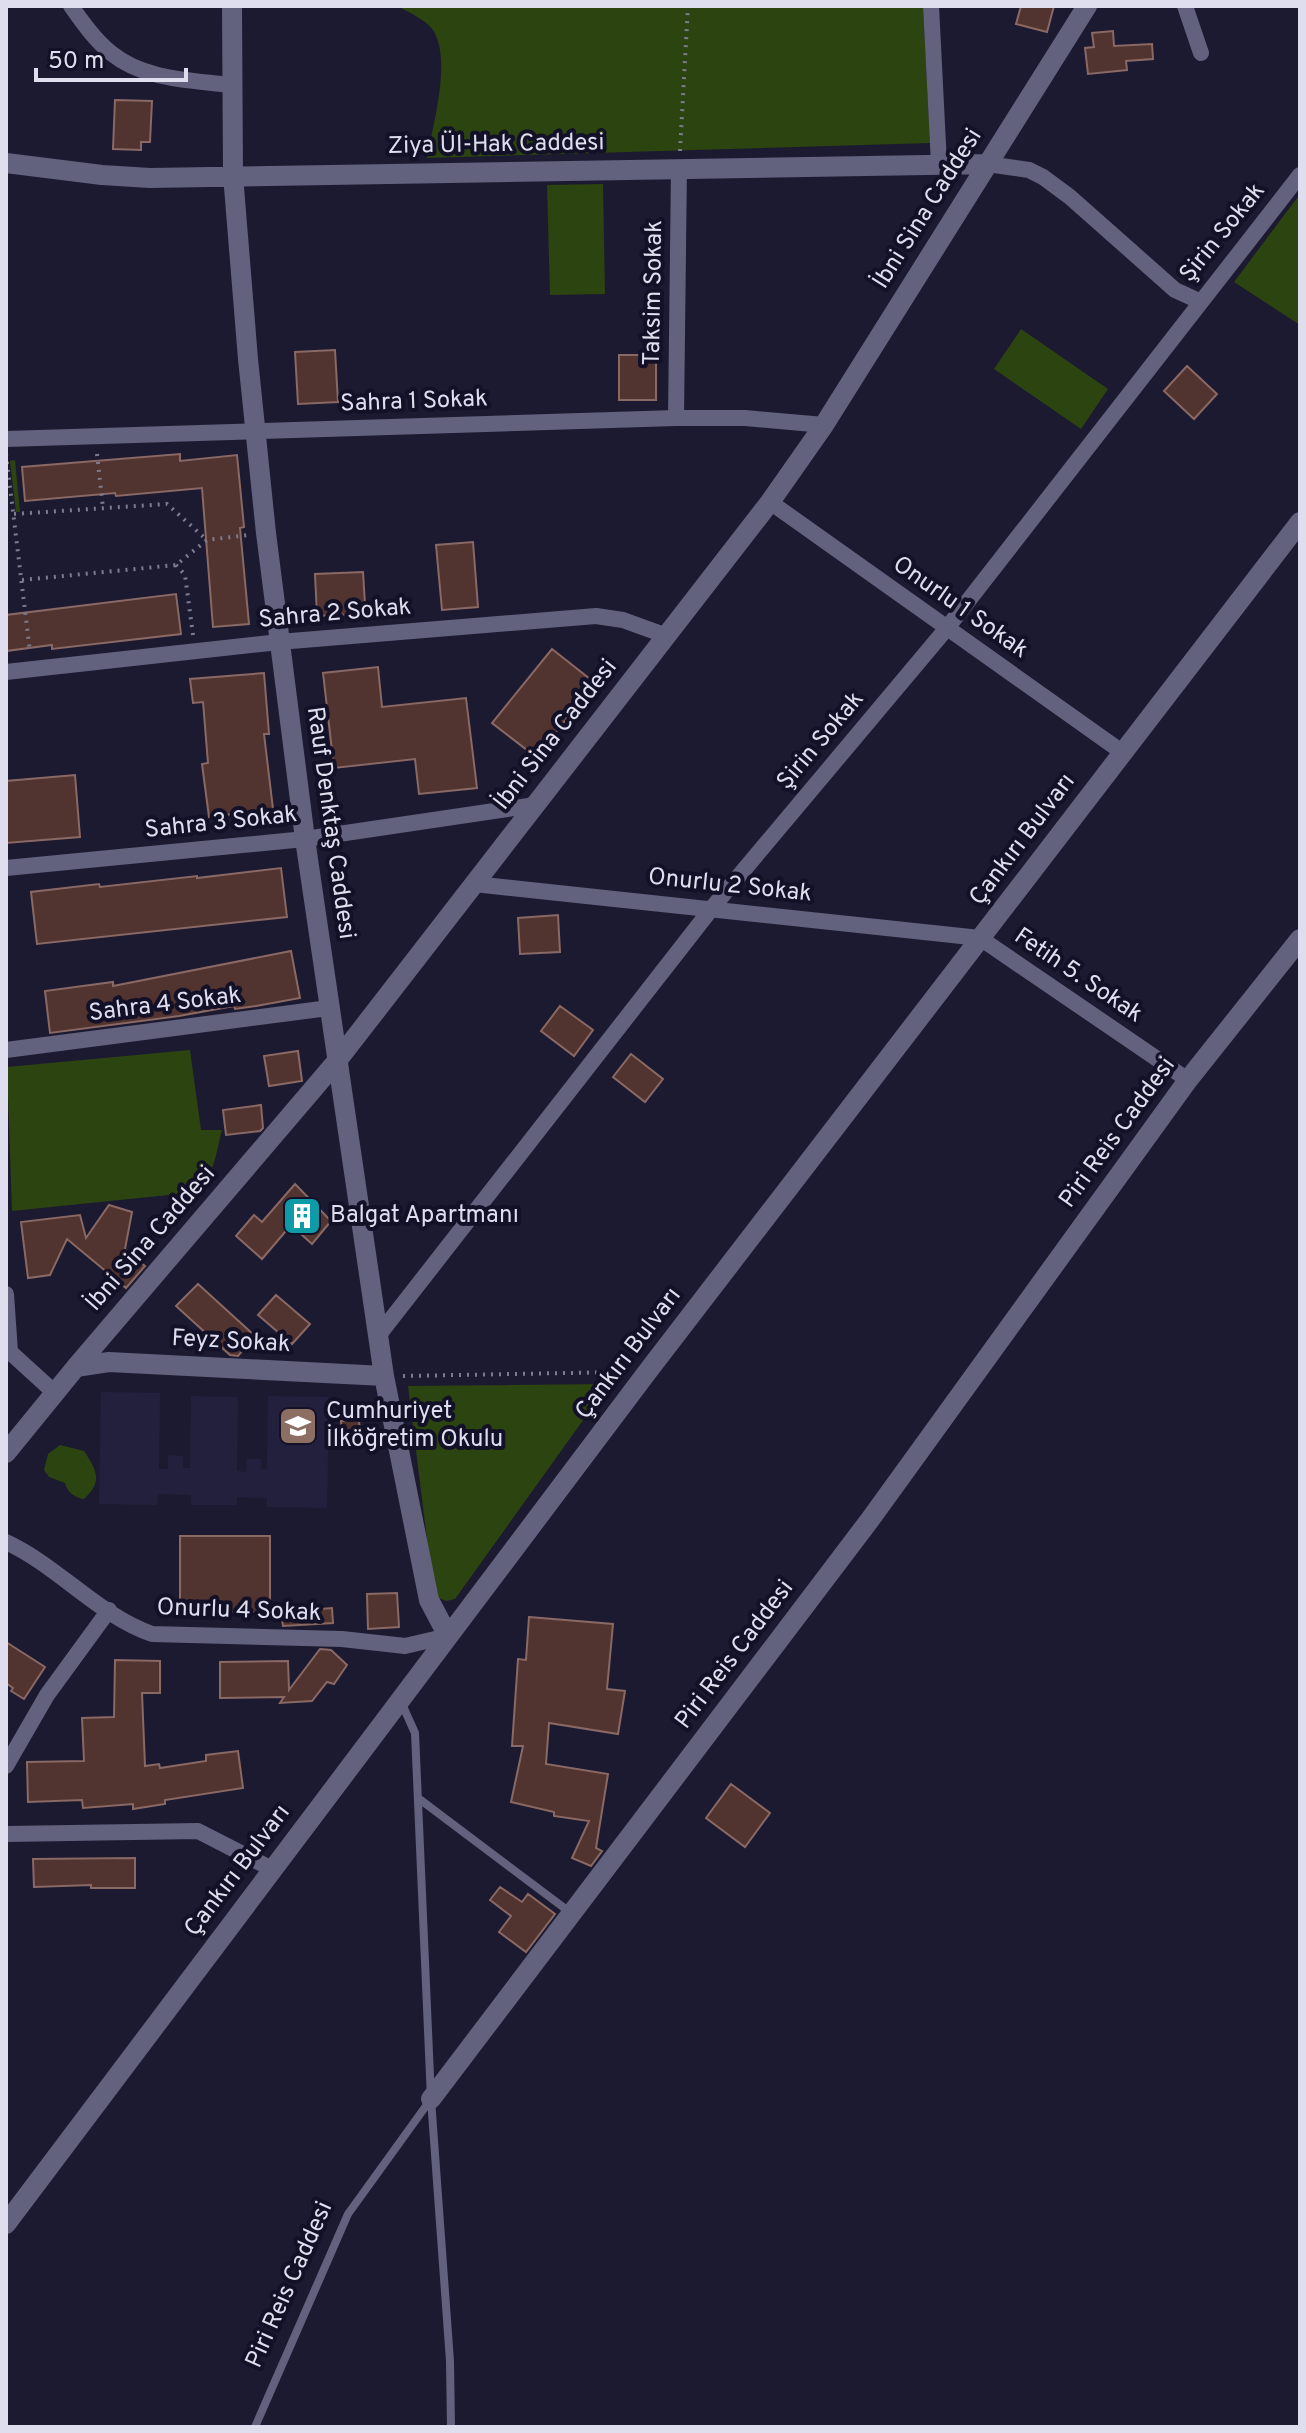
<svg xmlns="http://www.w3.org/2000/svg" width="1306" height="2433" font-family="Overpass,sans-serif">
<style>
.built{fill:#23203e}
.green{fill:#2c440f}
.building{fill:#51332f;stroke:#8a6864;stroke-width:2}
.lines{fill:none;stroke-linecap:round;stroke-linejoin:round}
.path{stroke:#7d7c8f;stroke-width:4;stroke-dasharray:2 6;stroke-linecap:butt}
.lane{stroke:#62617e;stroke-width:8}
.street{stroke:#62617e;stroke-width:16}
.secondary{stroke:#62617e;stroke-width:20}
.labels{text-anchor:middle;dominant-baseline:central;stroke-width:8;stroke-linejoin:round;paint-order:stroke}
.street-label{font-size:24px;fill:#dedeee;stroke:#131127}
.poi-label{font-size:24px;fill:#dedeee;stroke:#131127;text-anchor:start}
</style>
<rect width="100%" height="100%" fill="#1c1a31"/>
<!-- built -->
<path class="built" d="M101 1392 160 1393 159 1469H168V1455L183 1456V1468H190L191 1396 238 1397 237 1471 246 1472 247 1459H261V1469H267L268 1396 329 1397 327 1508 267 1507V1498L237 1497V1505H191V1495L158 1494 157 1505 99 1504Z"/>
<!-- green -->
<path class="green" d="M397 6H923L930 143 427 158C433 124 452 60 433 30 425 19 408 12 397 6Z
M603 184 605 294 550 295 547 185Z
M1300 194V325L1234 282Z
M1021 329 1108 389 1081 429 994 369Z
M15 460 20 512H16L10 461Z
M190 1050 201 1130H222C215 1156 215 1181 188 1193L12 1211 7 1067Z
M609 1384 455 1599 446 1601 434 1596 408 1386Z
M60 1445 84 1451C97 1470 103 1482 84 1499 75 1498 67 1492 65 1483L49 1477 44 1470 48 1454Z"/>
<!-- building -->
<path class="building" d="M1021 6H1054L1047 32 1016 24Z
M1113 31 1114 46 1152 44 1153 59 1126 61 1127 70 1088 74 1085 48 1094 47 1092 33Z
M115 100 152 101 150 142H141V150L113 149Z
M335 350 338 402 298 404 295 352Z
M619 355H656V400H619Z
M1187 366 1217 394 1194 419 1164 391Z
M180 454V461L237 455 244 527 240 528 249 624 213 627 202 488 116 496 115 493 25 501 22 467Z
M473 542 478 607 442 610 436 545Z
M363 572 365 604 357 605 358 614 317 616 315 574Z
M176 594 181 634 52 649V645L6 651V615Z
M552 649 595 683 536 757 492 723Z
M378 667 382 707 466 698 477 788 419 794 415 759 334 768 323 673Z
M264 673 269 734H264L273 809 209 817 202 764 208 763 203 702 193 703 190 679Z
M75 775 80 837 6 843V781Z
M281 868 287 917 37 944 31 892 99 884 100 887 197 876V878Z
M558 915 560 952 520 954 518 918Z
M291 951 300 998 256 1006 235 1009 234 1006 179 1016 50 1033 45 991 113 982V986Z
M560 1006 593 1030 574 1056 541 1031Z
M298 1051 302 1081 269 1086 264 1056Z
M631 1054 663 1079 645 1102 613 1077Z
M261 1105 263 1128 260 1131 226 1135 223 1110Z
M295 1184 331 1221 312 1244 291 1225 262 1259 236 1236 254 1215 262 1222Z
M109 1205 132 1212 125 1249 145 1266 126 1288 67 1239 50 1275 28 1278 21 1222 80 1215 86 1238Z
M198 1284 255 1336 238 1356 230 1355 176 1306Z
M276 1295 310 1324 292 1344 258 1315Z
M359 1420 361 1441 342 1442 341 1421Z
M180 1536H270V1612H180Z
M397 1593 399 1627 368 1629 367 1594Z
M332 1608 333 1623 283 1626 281 1612Z
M529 1617 613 1624 607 1689 625 1691 618 1734 549 1723 546 1764 608 1774 596 1848 602 1851 591 1866 572 1858 589 1821 554 1816V1812L511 1802 523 1746H512L518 1659 526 1660Z
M6 1642 45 1667 24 1699 11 1691 13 1688 6 1683Z
M320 1649 331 1650 347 1665 334 1684 327 1682 312 1701 280 1703 284 1697 220 1698V1662L288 1661 289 1690Z
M115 1660 160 1661V1693H142L145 1766 159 1764 160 1768 206 1761V1755L238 1751 243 1788 165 1800V1804L133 1809V1804L83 1808 82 1800 28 1802 27 1762 84 1761 82 1718 114 1717Z
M731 1784 770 1813 745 1847 706 1818Z
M135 1858V1888H91V1885L34 1887 33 1859Z
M500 1887 522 1902 528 1894 555 1914 526 1952 499 1932 511 1916 490 1900Z"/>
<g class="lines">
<!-- path -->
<path class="path" d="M680 151 688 6
M6 454 30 652
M97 454 103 508
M14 514 167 504 207 540
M176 565 185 575 193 635
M22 580 176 565 207 540 248 535
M403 1376 622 1372"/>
<!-- lane -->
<path class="lane" d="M402 1704 415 1733 431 2099 450 2361 451 2427
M418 1798 571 1913
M255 2427 348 2214 431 2099"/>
<!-- street -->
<path class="street" d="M71 6C83 23 95 40 111 53 144 80 190 80 230 85
M931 6 939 164
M1185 6 1201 53
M987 164 1029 170 1043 177 1070 197 1175 290 1199 301
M676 418 679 168
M6 439 676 418H745L824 425
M770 502 1122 752
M6 672 279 642 596 616 623 620 667 636
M6 868 305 839 535 805
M474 884 980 938 1188 1080
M6 1050 329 1008
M6 1294 10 1352 55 1393
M378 1336 712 908 947 628 1300 175
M6 1542C58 1566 99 1616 152 1634L342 1639 405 1646 448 1636
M6 1766 47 1695 109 1610
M6 1834 198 1831 272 1869"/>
<!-- secondary -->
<path class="secondary" d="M232 6 233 175 248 359 266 533 305 839 384 1376 429 1600 448 1636
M6 163 102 175 150 178 987 164
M76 1367 109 1362 384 1376
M6 1453 76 1367 337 1061 770 502 824 425 1087 6
M431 2099 869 1521 1188 1080 1300 939
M6 2224 648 1371 1300 522"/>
</g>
<!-- icons -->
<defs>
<g id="building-square" transform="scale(2)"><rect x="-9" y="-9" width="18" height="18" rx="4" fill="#0f9aa8" stroke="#131127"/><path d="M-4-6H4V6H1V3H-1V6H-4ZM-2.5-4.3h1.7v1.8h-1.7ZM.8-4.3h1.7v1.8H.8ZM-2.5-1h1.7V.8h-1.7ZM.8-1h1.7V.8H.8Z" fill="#fff"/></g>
<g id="school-square" transform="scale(2)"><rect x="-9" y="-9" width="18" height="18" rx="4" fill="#8d6e63" stroke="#131127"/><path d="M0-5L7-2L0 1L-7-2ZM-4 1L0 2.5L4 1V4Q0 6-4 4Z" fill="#fff"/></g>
</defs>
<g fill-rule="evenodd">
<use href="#building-square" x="302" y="1216"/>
<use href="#school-square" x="298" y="1426"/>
</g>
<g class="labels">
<!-- street labels -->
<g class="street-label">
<text transform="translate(496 145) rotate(-1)">Ziya Ül-Hak Caddesi</text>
<text transform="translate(928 209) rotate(-58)">İbni Sina Caddesi</text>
<text transform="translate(1223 233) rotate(-51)">Şirin Sokak</text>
<text transform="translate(654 293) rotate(-89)">Taksim Sokak</text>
<text transform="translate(414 402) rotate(-2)">Sahra 1 Sokak</text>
<text transform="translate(960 608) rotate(35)">Onurlu 1 Sokak</text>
<text transform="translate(335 614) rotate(-5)">Sahra 2 Sokak</text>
<text transform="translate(556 735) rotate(-52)">İbni Sina Caddesi</text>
<text transform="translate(821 741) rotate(-50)">Şirin Sokak</text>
<text transform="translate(221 823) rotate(-6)">Sahra 3 Sokak</text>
<text transform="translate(330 823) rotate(82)">Rauf Denktaş Caddesi</text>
<text transform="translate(1023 840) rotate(-53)">Çankırı Bulvarı</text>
<text transform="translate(730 886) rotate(6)">Onurlu 2 Sokak</text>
<text transform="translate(1078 976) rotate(34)">Fetih 5. Sokak</text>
<text transform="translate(165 1005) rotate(-7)">Sahra 4 Sokak</text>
<text transform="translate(1118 1133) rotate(-54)">Piri Reis Caddesi</text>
<text transform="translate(151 1239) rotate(-49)">İbni Sina Caddesi</text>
<text transform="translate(231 1342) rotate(3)">Feyz Sokak</text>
<text transform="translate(629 1354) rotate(-53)">Çankırı Bulvarı</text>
<text transform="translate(239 1611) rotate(2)">Onurlu 4 Sokak</text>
<text transform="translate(735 1655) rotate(-53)">Piri Reis Caddesi</text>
<text transform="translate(238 1871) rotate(-53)">Çankırı Bulvarı</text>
<text transform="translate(290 2285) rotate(-66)">Piri Reis Caddesi</text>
</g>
<!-- poi labels -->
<g class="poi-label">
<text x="330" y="1216">Balgat Apartmanı</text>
<text x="326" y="1412">Cumhuriyet<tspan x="326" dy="28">İlköğretim Okulu</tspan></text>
</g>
</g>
<!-- border -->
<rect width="1306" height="2433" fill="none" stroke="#dedeee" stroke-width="16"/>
<!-- scale -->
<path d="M36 68v12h150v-12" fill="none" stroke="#dedeee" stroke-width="4"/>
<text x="48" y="68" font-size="24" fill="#dedeee" stroke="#131127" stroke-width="6" paint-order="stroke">50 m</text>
</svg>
